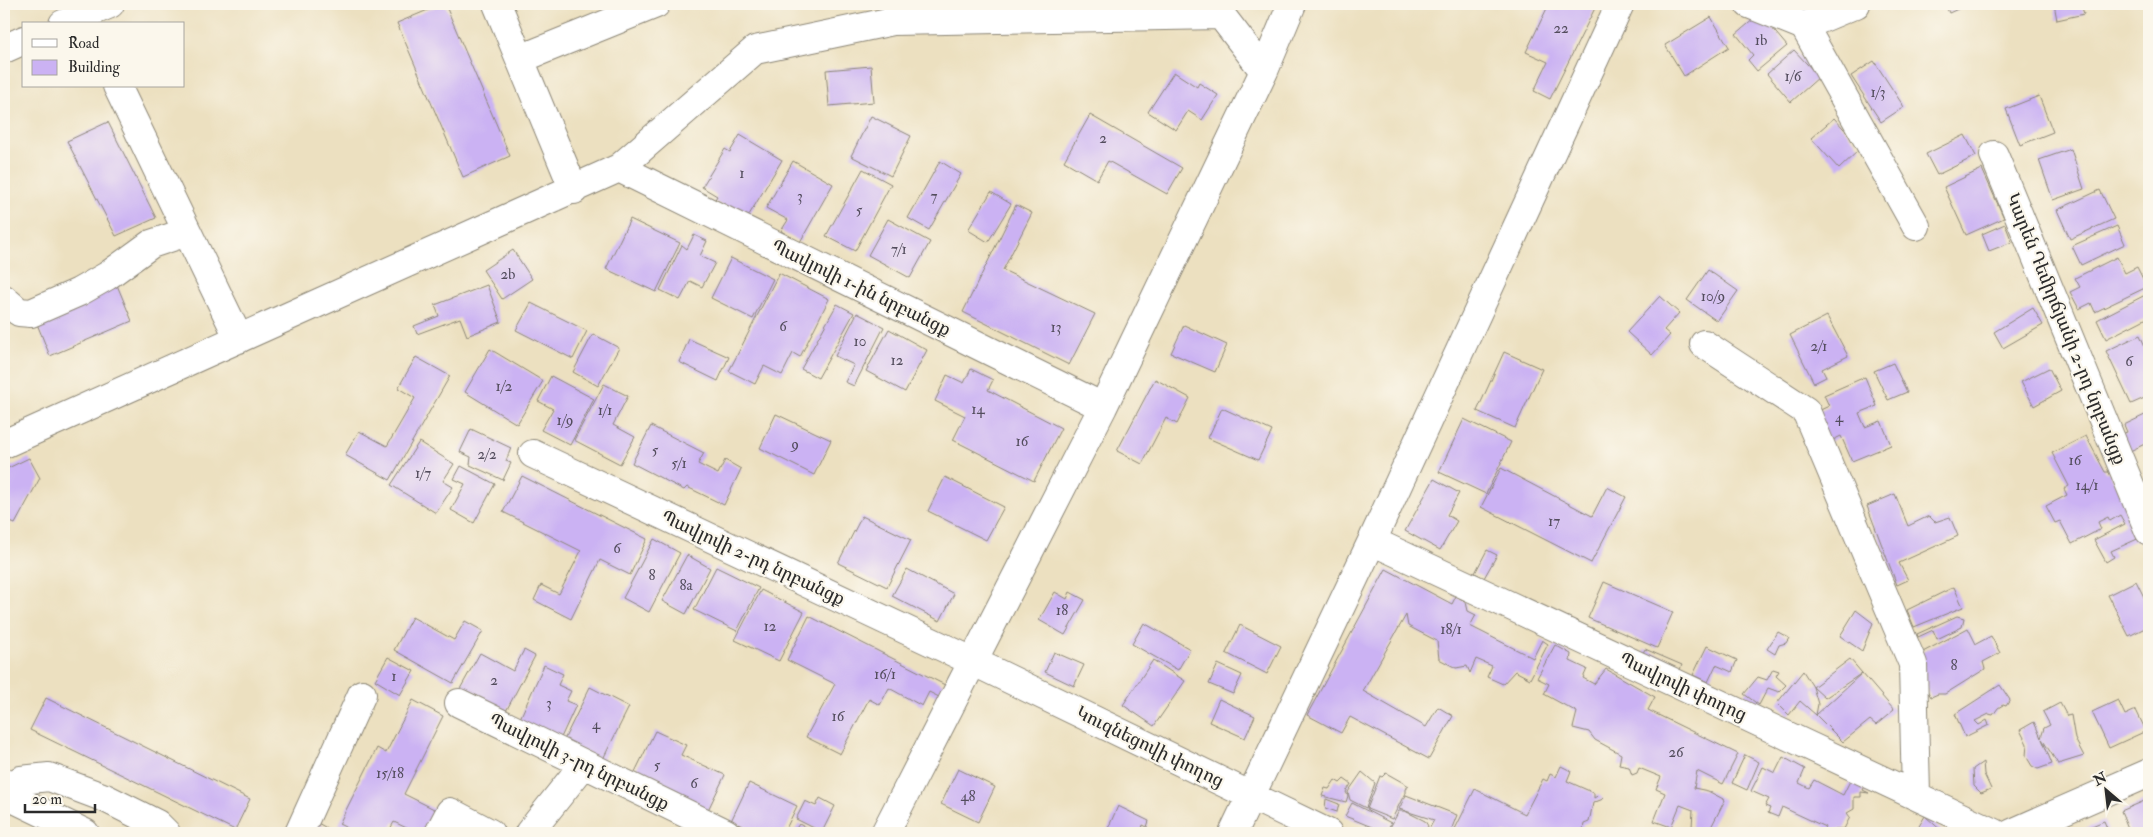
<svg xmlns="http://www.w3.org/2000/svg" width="2153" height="837" font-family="'IM FELL Double Pica','Noto Serif Armenian',serif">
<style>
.building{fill:#cbb2f3}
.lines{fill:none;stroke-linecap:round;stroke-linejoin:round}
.minor-casing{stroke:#8c8676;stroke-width:30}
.minor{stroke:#fff;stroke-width:28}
.labels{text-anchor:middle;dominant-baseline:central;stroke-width:4.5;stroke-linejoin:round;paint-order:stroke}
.number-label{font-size:15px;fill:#534d5d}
.street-label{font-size:18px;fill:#2b2b2b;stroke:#fbf7ec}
</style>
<rect width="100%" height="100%" fill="#fbf7ec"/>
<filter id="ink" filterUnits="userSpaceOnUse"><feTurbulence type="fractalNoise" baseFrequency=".02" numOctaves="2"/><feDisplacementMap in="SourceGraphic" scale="10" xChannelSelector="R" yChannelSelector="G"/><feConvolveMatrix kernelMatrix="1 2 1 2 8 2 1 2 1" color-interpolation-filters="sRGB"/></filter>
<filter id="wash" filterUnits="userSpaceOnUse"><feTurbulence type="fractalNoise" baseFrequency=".0096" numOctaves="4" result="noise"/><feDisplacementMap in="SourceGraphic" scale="20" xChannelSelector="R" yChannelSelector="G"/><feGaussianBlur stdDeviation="1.12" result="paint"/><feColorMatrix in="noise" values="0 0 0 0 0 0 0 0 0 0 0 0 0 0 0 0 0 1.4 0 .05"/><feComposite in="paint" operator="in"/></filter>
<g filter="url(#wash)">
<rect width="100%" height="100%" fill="#ece0c0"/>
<g id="blocks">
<!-- building -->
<path class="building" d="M442 4H445L510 156 463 177 397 23Z
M1549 4H1597L1550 99 1534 91 1548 62 1526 52Z
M1945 4H1969L1949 13Z
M2054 4H2081L2084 14 2057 20Z
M1760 14 1787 46 1757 71 1748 60 1753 55 1736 34Z
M1711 17 1729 47 1684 76 1665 45Z
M1794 50 1819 77 1791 102 1767 74Z
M1874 61 1904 107 1881 122 1851 76Z
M871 66 874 102 829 106 826 70Z
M1174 72 1197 87 1199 83 1218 95 1202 120 1188 111 1176 130 1148 112Z
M2039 96 2053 132 2020 145 2006 109Z
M1090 115 1182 168 1167 194 1108 161 1097 180 1064 161Z
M871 116 911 136 891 176 851 156Z
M1834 118 1861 148 1839 169 1811 138Z
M108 122 156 218 116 236 67 141Z
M740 135 782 160 746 220 714 201 717 196 702 187 725 149 730 152Z
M1965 135 1976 156 1937 175 1926 154Z
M2071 149 2084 189 2053 200 2039 160Z
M793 161 833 184 800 242 781 231 788 220 766 208Z
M940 161 961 174 929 230 908 218Z
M863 169 891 184 855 251 826 236Z
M1982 169 2004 218 1966 235 1944 187Z
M2100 190 2114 219 2070 239 2057 210Z
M991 192 1011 204 988 242 968 230Z
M1016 205 1032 213 1003 270 1095 314 1069 365 963 312Z
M630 219 680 243 656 292 606 269Z
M888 219 930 242 910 278 868 255Z
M2005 224 2012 242 1989 251 1982 234Z
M2117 226 2125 244 2081 265 2072 246Z
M694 235 707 241 700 256 715 263 702 287 690 281 680 300 660 290 682 245 687 249Z
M513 250 532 279 502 299 483 270Z
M2117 257 2125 273 2137 267 2147 287 2095 312 2091 303 2079 309 2070 292 2080 287 2075 278Z
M731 258 773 279 753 319 711 298Z
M1708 270 1738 291 1717 321 1687 300Z
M779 273 829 299 800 357 793 353 782 375 764 366 755 384 729 371Z
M117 285 132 321 50 356 35 319Z
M487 285 501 322 467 336 460 318 417 334 414 326 439 316 435 305Z
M2149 293V317L2106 339 2097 320Z
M1660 296 1679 313 1664 330 1670 335 1652 355 1627 332Z
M531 303 587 331 573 359 516 330Z
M837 304 854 313 818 378 801 369Z
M2033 308 2043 325 2003 348 1994 332Z
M857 313 884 327 854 386 845 382 854 365 835 356Z
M1827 316 1848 356 1822 369 1826 377 1814 383 1790 335Z
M1184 325 1227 345 1215 372 1171 353Z
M889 329 927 350 905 392 866 371Z
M593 334 619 348 598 386 573 372Z
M2140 335 2149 355V396L2131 404 2106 351Z
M689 339 729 357 718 381 679 362Z
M490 349 543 381 517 424 465 392Z
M1504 352 1542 369 1515 428 1477 411Z
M416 357 450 376 390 480 345 455 359 431 387 446 415 398 398 388Z
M1893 363 1907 392 1888 400 1874 371Z
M2049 368 2061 391 2034 406 2021 382Z
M971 369 993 380 988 390 1061 428 1034 481 953 440 965 416 935 401 947 375 964 383Z
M551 376 594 399 570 445 541 430 553 409 538 401Z
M1865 377 1877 406 1859 413 1865 427 1881 421 1891 445 1852 461 1841 436 1829 442 1816 412 1829 406 1824 395Z
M1155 379 1190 398 1177 424 1166 418 1142 464 1117 451Z
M604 384 628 396 613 425 635 437 620 464 574 440Z
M1222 408 1272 431 1258 460 1208 438Z
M2149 413V442L2130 451 2122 434 2127 432 2124 425Z
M776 414 831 440 814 475 760 448Z
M1464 419 1511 442 1486 494 1439 472Z
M651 426 704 453 698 464 718 474 725 460 741 469 724 505 687 487 684 490 632 463Z
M471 429 511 448 506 461 511 463 503 480 470 465 471 457 460 452Z
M2086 436 2105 472H2109L2144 536 2111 551 2114 557 2106 562 2094 540 2125 524 2120 515 2110 521 2108 517 2098 522 2101 529 2072 544 2060 521 2055 523 2046 506 2067 495 2064 489 2069 486 2052 453Z
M419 442 454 464 443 481 453 487 436 513 391 485Z
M29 458 40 478 15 524 4 519V470Z
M461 466 495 484 474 523 451 510 465 484 454 479Z
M1501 468 1592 516 1607 487 1626 497 1591 563 1481 507Z
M522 476 647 539 630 575 600 560 571 619 534 600 541 585 559 594 581 551 503 512Z
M945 477 1004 507 986 540 928 511Z
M1434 479 1459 493 1447 515 1457 521 1440 550 1405 531Z
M1895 494 1908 526 1929 516 1935 522 1950 517 1958 536 1899 563 1908 580 1897 585 1867 506Z
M862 516 911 540 887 587 838 563Z
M654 539 680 553 649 612 623 598Z
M1487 550 1497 555 1484 578 1475 573Z
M687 555 710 568 686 614 662 601Z
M716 567 759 588 737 631 694 610Z
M907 569 954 594 940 621 892 596Z
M1386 569 1452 604 1456 596 1466 602 1468 611 1476 615 1470 626 1533 658 1542 640 1548 644 1530 679 1515 671 1503 684 1487 677 1492 666 1476 659 1470 673 1467 666 1456 668 1439 659 1437 641 1408 626 1406 615 1363 691 1426 727 1438 707 1453 716 1429 759 1350 717 1341 733 1307 715Z
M2136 581 2149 607V626L2129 636 2108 595Z
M1604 582 1673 612 1657 648 1588 618Z
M1954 587 1963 607 1914 627 1907 610Z
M761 590 804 612 779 661 735 640Z
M1055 592 1067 599 1070 592 1085 600 1065 635 1039 620Z
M1856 610 1873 623 1862 651 1840 636Z
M809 616 945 685 939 697 929 692 922 706 889 688 880 705 869 699 840 754 806 737 835 684 787 660Z
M1957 616 1964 618 1962 627 1937 639 1933 630 1918 637 1917 634Z
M412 617 454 640 465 621 483 631 453 683 394 650Z
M1144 623 1190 649 1178 670 1132 644Z
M1240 625 1281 646 1267 674 1226 653Z
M1968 628 1976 644 1991 636 2000 653 1983 662 1985 669 1945 694H1938L1931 697 1916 672 1921 653Z
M1778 632 1789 638 1786 643 1779 645 1775 654 1767 649Z
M1555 645 1571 654 1570 661 1587 669 1583 678 1594 684 1606 669 1655 697 1648 710 1738 754 1723 784 1697 771 1694 788 1708 791 1725 800 1708 833H1704L1692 827 1693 810 1680 805 1671 827 1654 821 1665 793 1656 789 1661 777 1639 768 1637 773 1632 775 1629 767 1619 765 1621 754 1595 740 1589 732 1573 728 1577 712 1544 694 1549 684 1537 678Z
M1707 646 1737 660 1732 672 1716 665 1708 682 1693 675Z
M1645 649 1682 665 1674 682 1637 665Z
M524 650 535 656 505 713 460 689 480 653 513 671Z
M1054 652 1084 665 1074 686 1045 672Z
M388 657 414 671 400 695 375 680Z
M1850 659 1862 673 1894 710 1876 725 1870 720 1843 742 1816 715 1862 673 1825 698 1813 687Z
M1153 660 1185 681 1154 726 1123 705Z
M1218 664 1242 675 1233 694 1209 684Z
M544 665 563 674 558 685 571 691 566 701 576 705 559 742 518 723Z
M1773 669 1779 671 1776 676 1786 685 1779 692 1768 688 1759 705 1744 694 1758 677 1767 680Z
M1803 671 1813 687 1818 704 1816 715 1800 701 1789 715 1777 703Z
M2000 685 2010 700 2006 706 2003 705 1998 708 1993 715 1989 714 1975 721 1979 725 1987 720 1989 725 1965 737 1955 714Z
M590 687 629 707 602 761 563 742Z
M46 698 250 799 235 830 30 730Z
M1219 699 1255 716 1245 738 1209 722Z
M413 700 443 716 404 794 438 811 427 833H417L394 822 388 833H357L339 824 377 748 386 753Z
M2118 700 2125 715 2136 710 2146 731 2109 748 2092 712Z
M2060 703 2067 716 2071 715 2075 739 2084 756 2058 764 2042 739 2052 764 2038 769 2032 766 2026 756 2027 744 2020 730 2034 722 2041 738 2044 728 2050 725 2043 712Z
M655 731 686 745 681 755 725 775 707 812 633 776Z
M1745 755 1759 762 1747 790 1732 783Z
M1783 757 1805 769 1799 783 1809 788 1814 780 1843 795 1851 779 1865 786 1863 790 1869 793 1861 792V797H1854V809L1847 813 1850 817 1844 829H1835V833H1822L1825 827 1782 807 1778 817 1768 813 1770 808 1765 806 1769 799 1751 791 1763 767 1775 773Z
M1983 762 1984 774 1991 789 1981 793 1974 786 1973 769Z
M1561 766 1571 771 1567 781 1594 793V798L1599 795 1603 799 1593 803 1589 822 1584 824 1582 833H1453L1475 789 1525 814 1543 779 1547 781 1550 774 1556 777Z
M958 769 995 787 978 822 941 804Z
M1362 772 1375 783 1366 808 1350 800 1348 792Z
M1386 773 1409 786 1405 789V793L1392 819 1367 809 1380 776 1382 777Z
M1344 779 1351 784 1346 792 1348 796 1346 802 1322 796 1325 788 1329 789 1335 780 1340 783Z
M749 783 797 806 784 833H758L731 821Z
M1406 795 1457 815 1450 833H1427L1434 820 1399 809Z
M820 798 835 806 822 832 796 819 805 801 816 806Z
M1326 799 1339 804 1337 812 1325 808Z
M2149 799V833H2130L2121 811Z
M1352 803 1391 823 1386 833 1345 816Z
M1118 806 1149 821 1147 827 1143 825 1142 829 1147 833H1106Z
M1399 811H1405L1425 821 1428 826 1425 833H1387Z
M1925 816 1944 833H1915Z
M314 821 336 833H307Z
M2104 821 2109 833H2075Z
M799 824 816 833H793Z"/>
</g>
</g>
<g filter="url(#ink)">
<use href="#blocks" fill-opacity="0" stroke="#8c8676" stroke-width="1"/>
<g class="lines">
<!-- minor casing -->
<g class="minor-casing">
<path id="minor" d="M497 4 574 190
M1749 4 1804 26 1856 4
M63 24 110 4
M1804 26 1916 226
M4 49 24 40
M520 59 656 4
M117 86 239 339
M1994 155 2149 531
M619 168 1103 407
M4 299 19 312 31 313 79 292 107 276 151 244 187 232
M1704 344 1806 411 1913 664 1916 796
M4 444 619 168 755 50 893 21 1221 15 1264 71
M533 454 972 661 1328 833
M1372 541 1995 833
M459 703 726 833
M4 789 21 780 49 777 105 798 157 824 166 833
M4 794 85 833
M299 833 362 694
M439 833 450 812 490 833
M529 833 584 764
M885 833 1103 407 1264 71 1292 4
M1233 833 1372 541 1620 4
M2012 833 2149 773"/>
</g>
<!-- minor -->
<use href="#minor" class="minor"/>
</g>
</g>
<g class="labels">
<!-- number labels -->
<g class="number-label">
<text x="1561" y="28">22</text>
<text x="1761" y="40">1b</text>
<text x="1793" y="76">1/6</text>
<text x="1878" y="92">1/3</text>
<text x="1103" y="138">2</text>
<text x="742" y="173">1</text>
<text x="800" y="196">3</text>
<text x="934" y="196">7</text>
<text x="859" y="210">5</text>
<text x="899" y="249">7/1</text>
<text x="508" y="274">2b</text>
<text x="1713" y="296">10/9</text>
<text x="783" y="326">6</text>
<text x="1056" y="327">13</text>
<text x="860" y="341">10</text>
<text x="1819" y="346">2/1</text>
<text x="897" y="360">12</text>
<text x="2129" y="361">6</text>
<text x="504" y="386">1/2</text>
<text x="978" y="409">14</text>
<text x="605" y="410">1/1</text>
<text x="1839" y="417">4</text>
<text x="565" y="420">1/9</text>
<text x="1022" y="441">16</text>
<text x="795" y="444">9</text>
<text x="655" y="450">5</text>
<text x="487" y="454">2/2</text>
<text x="2075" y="460">16</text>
<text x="679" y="463">5/1</text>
<text x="423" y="473">1/7</text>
<text x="2087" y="485">14/1</text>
<text x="1554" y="521">17</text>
<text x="617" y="548">6</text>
<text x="652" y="575">8</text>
<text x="686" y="585">8a</text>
<text x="1062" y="610">18</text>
<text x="770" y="626">12</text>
<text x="1451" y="629">18/1</text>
<text x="1954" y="665">8</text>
<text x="885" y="674">16/1</text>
<text x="394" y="676">1</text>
<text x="494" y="680">2</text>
<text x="549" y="703">3</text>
<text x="838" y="716">16</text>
<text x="596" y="724">4</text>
<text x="1676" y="752">26</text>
<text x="657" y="765">5</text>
<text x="390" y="773">15/18</text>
<text x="694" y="783">6</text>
<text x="968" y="796">48</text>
</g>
<!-- street labels -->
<g class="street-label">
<text transform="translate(861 288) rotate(26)">Պավլովի 1-ին նրբանցք</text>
<text transform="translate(2066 329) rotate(68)">Կարեն Դեմիրճյանի 2-րդ նրբանցք</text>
<text transform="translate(753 558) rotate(25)">Պավլովի 2-րդ նրբանցք</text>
<text transform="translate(1683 687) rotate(25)">Պավլովի փողոց</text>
<text transform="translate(1150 747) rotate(26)">Կուզնեցովի փողոց</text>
<text transform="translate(579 762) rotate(26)">Պավլովի 3-րդ նրբանցք</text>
</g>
</g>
<!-- margin -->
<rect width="2153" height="837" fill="none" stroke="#fbf7ec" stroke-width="20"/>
<!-- legend -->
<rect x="22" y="22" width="162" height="65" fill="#fbf7ec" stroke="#a8a59f"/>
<rect x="32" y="39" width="25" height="8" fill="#ffffff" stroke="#a8a59f"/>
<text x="68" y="48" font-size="15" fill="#2b2b2b">Road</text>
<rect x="32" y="60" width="25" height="15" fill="#cbb2f3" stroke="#a8a59f"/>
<text x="68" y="72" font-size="15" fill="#2b2b2b">Building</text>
<!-- north arrow -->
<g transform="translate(2106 790) rotate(332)" stroke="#fbf7ec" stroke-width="4" paint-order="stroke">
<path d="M0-4L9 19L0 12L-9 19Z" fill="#2b2b2b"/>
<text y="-8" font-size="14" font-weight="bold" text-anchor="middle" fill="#2b2b2b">N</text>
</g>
<!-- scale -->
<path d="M25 804v8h70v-8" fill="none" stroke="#2b2b2b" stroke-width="2.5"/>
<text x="32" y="804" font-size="15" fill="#2b2b2b" stroke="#fbf7ec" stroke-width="4" paint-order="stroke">20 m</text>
</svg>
